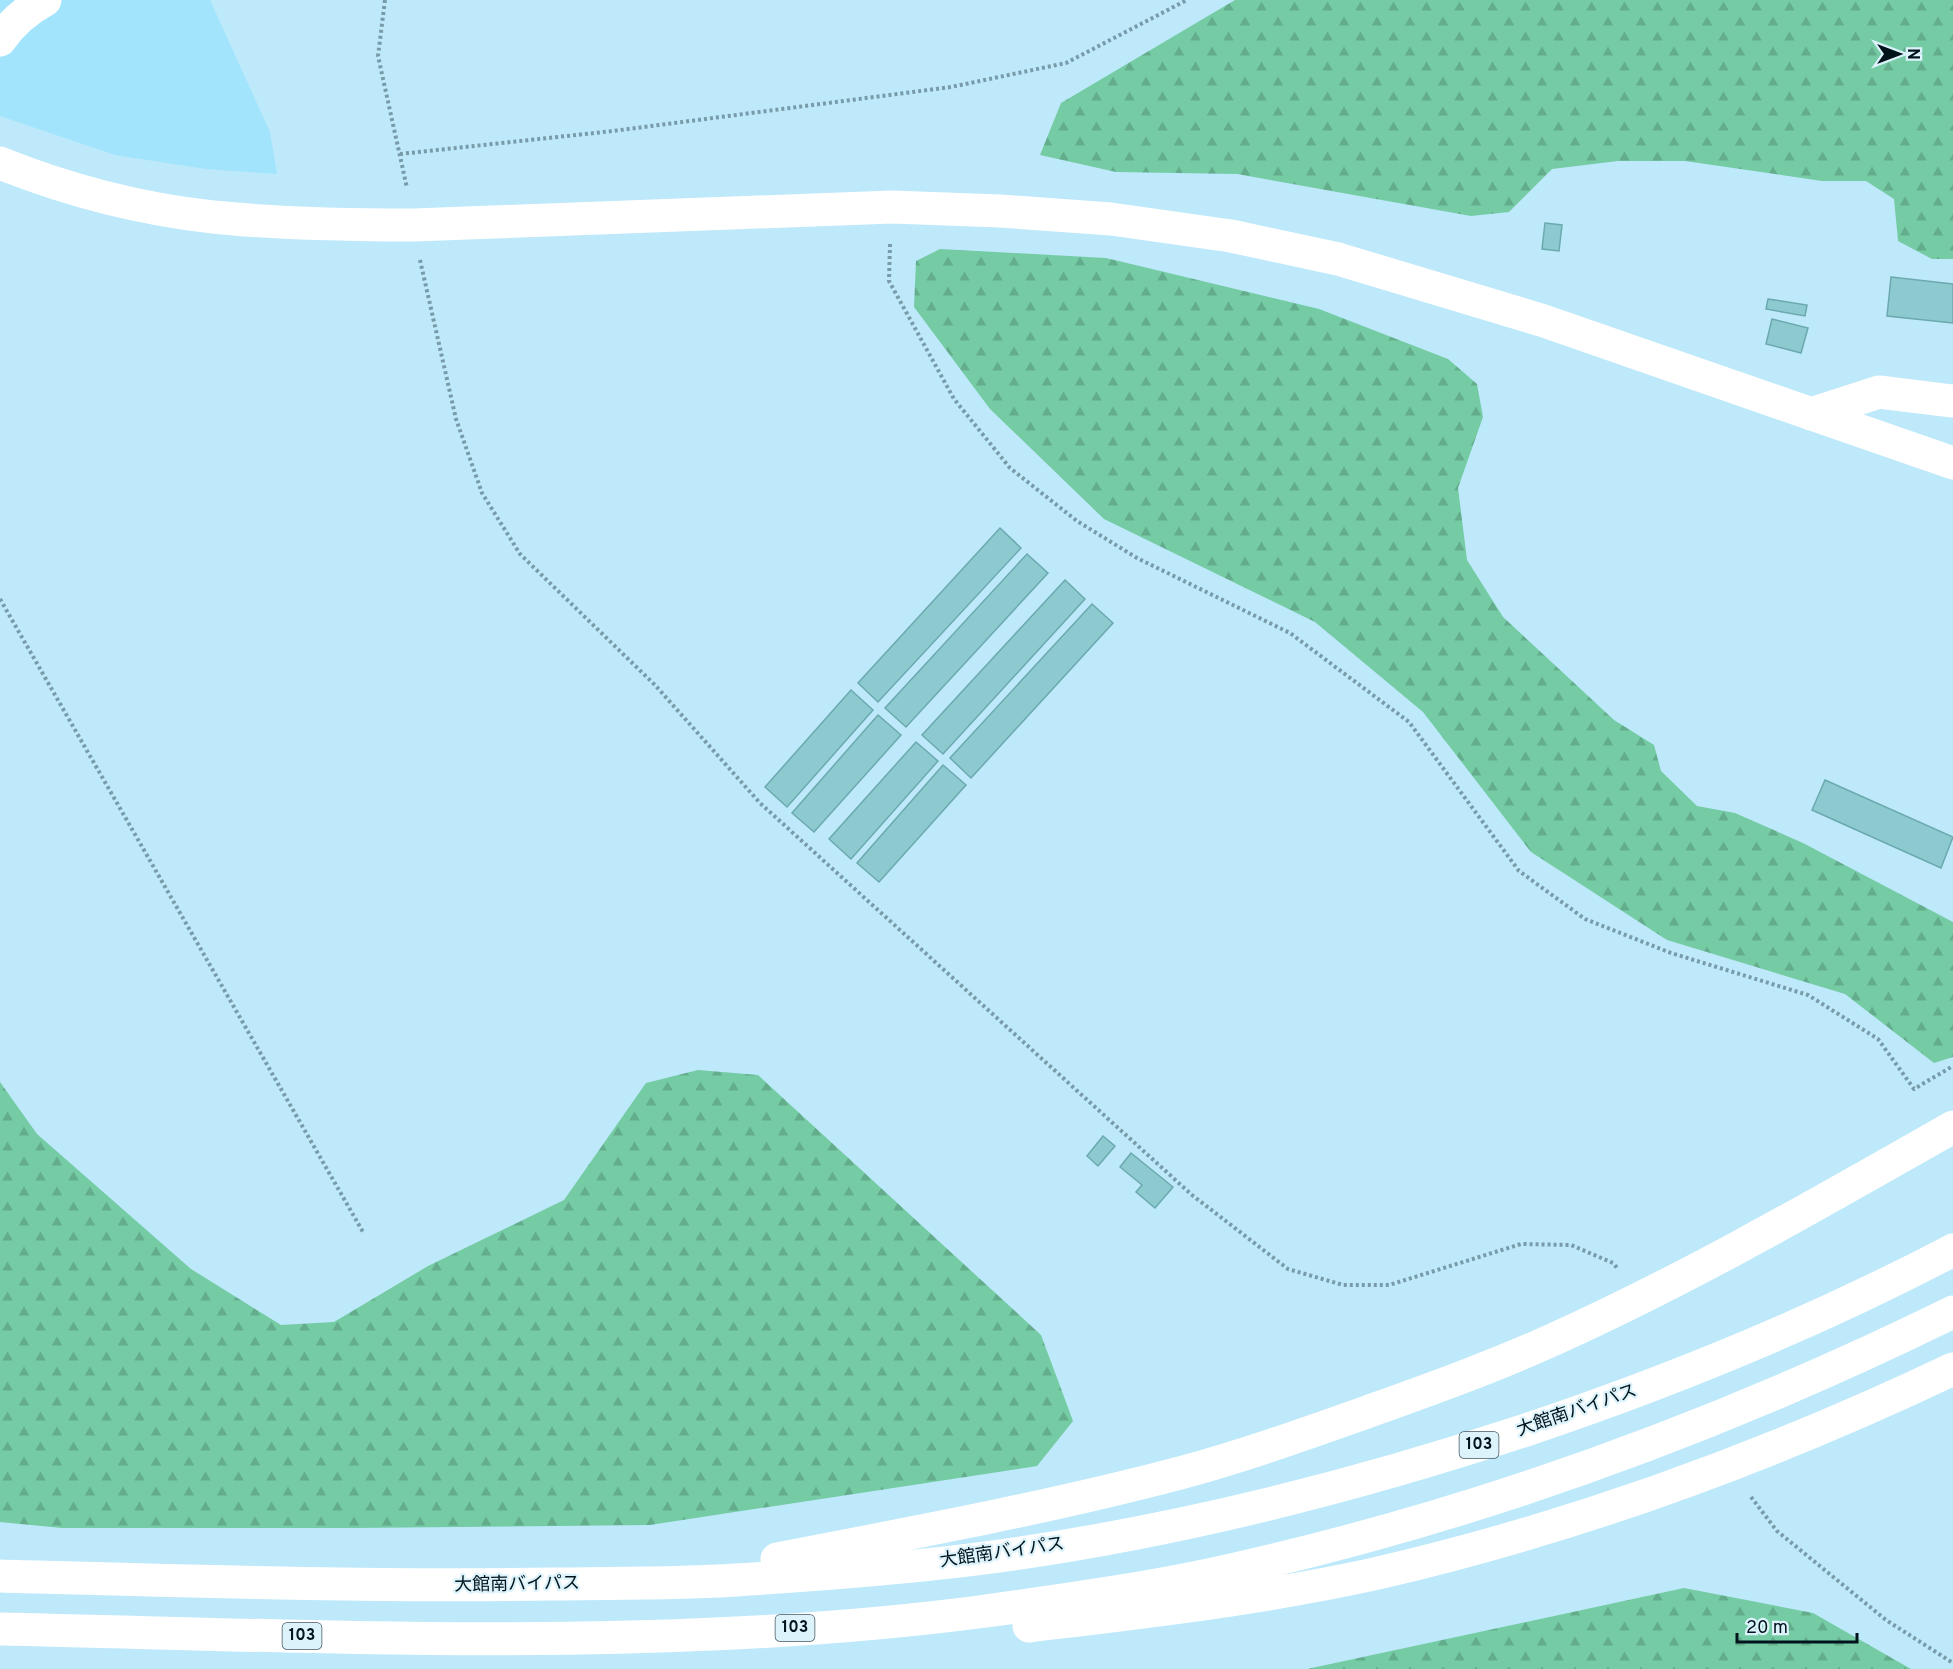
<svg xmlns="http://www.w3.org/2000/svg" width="1953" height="1669" font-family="Overpass,'Noto Sans JP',sans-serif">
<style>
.built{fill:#a3e4fd}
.forest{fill:url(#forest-firs)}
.building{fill:#8ccacf;stroke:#6ba9ae;stroke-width:1.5}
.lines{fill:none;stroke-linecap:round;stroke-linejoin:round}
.path{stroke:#789ba9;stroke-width:4;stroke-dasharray:3 3;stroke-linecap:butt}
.minor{stroke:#fff;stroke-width:33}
.highway{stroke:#fff;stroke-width:33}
.labels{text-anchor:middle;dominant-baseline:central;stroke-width:4.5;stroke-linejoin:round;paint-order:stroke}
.shield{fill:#ddf3fb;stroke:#43575f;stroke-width:1.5}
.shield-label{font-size:16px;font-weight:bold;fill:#01141c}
.street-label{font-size:18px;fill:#01141c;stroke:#ddf3fb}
</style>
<defs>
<pattern id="forest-firs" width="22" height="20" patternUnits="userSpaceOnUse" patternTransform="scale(1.5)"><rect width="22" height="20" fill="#74cba4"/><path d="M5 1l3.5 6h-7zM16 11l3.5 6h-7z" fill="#63ad8d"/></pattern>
</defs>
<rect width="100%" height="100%" fill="#bde9fa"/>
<!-- built -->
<path class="built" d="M0 0H210L270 132 277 174 206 169 115 155 0 116Z"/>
<!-- forest -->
<path class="forest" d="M1235 0H1953V259H1932L1898 241 1894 199 1866 181H1822L1685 161H1618L1552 169 1509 212 1471 216 1237 174 1116 172 1040 155 1061 103Z
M940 249 1106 258 1319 309 1448 359 1477 384 1483 417 1458 488 1467 560 1503 617 1614 720 1654 745 1661 771 1697 806 1735 813 1803 843 1953 922V1057L1934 1063 1845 994 1667 940 1531 852 1423 712 1315 622 1104 519 990 409 914 307 916 261Z
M698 1070 758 1075 1041 1335 1073 1421 1037 1466 650 1525 354 1528H62L0 1522V1082L37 1134 191 1269 281 1325 334 1322 428 1266 564 1200 646 1083Z
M1684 1588 1813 1613 1911 1669H1307Z"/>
<!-- building -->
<path class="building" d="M1545 223 1562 225 1559 251 1542 249Z
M1891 277 1953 284V323L1887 316Z
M1768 299 1807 305 1805 316 1766 309Z
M1772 319 1808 328 1801 353 1766 344Z
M1000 528 1021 548 878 702 858 683Z
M1027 554 1048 573 906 727 885 708Z
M1065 580 1085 599 943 754 922 735Z
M1092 604 1113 623 971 778 950 758Z
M851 690 873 710 787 807 765 787Z
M878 715 901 735 814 832 792 813Z
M916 742 938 761 851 859 829 839Z
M943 765 966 785 879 882 857 863Z
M1825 780 1953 837 1941 868 1812 810Z
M1103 1136 1115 1146 1098 1166 1087 1156Z
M1131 1153 1173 1187 1155 1208 1136 1192 1142 1185 1120 1167Z"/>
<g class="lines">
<!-- path -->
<path class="path" d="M385 0 378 56 407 188
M400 154 613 131 951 87 1066 63 1187 0
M890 244 889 281 954 399 1010 468 1077 521 1137 558 1290 633 1409 722 1519 871 1585 919 1671 953 1808 995 1878 1039 1914 1089 1953 1066
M420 260 456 419 482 493 520 554 655 685 760 803 1192 1195 1288 1269 1343 1285H1389L1521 1244 1571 1245 1613 1263 1618 1269
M0 599 363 1232
M1751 1497 1777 1531 1886 1620 1953 1663"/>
<!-- minor -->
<path class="minor" d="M0 40C12 22 27 10 45 0
M0 163C67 190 141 209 213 217 280 224 347 225 414 225L892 207 1000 211 1111 219 1231 236 1338 259 1544 321 1953 463
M1811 414 1879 392 1953 401"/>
<!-- highway -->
<path class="highway" d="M777 1559C912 1533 1047 1508 1180 1473 1243 1456 1305 1434 1367 1412 1428 1390 1490 1368 1550 1341 1688 1279 1821 1202 1953 1127
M0 1576C185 1581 370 1587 554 1584 615 1583 676 1584 736 1580 816 1575 897 1569 977 1559 1164 1535 1347 1489 1526 1430 1672 1381 1816 1322 1953 1250
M1029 1626C1144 1612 1260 1599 1374 1574 1574 1528 1768 1457 1953 1369
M0 1629C326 1636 662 1654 986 1611 1072 1599 1159 1587 1244 1567 1489 1511 1727 1423 1953 1312"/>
</g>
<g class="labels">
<!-- shield labels -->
<g class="shield">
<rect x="1459.5" y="1432" width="39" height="26" rx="4.5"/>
<rect x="775.5" y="1615" width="39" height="26" rx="4.5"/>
<rect x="282.5" y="1623" width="39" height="26" rx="4.5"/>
</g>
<g class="shield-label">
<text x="1479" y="1445">103</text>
<text x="795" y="1628">103</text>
<text x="302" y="1636">103</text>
</g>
<!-- street labels -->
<g class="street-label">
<text transform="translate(1577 1411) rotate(-19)">大館南バイパス</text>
<text transform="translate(1002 1553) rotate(-8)">大館南バイパス</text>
<text transform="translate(517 1585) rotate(-1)">大館南バイパス</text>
</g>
</g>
<!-- north arrow -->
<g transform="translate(1899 54) rotate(90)" stroke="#ddf3fb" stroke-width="4.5" paint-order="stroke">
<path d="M0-4.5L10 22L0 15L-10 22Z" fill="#01141c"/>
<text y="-9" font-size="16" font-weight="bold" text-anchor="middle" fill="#01141c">N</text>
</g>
<!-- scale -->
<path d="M1737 1633v9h120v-9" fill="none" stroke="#01141c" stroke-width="3"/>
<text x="1746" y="1633" font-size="18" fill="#01141c" stroke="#ddf3fb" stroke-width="4.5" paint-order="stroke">20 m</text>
</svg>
